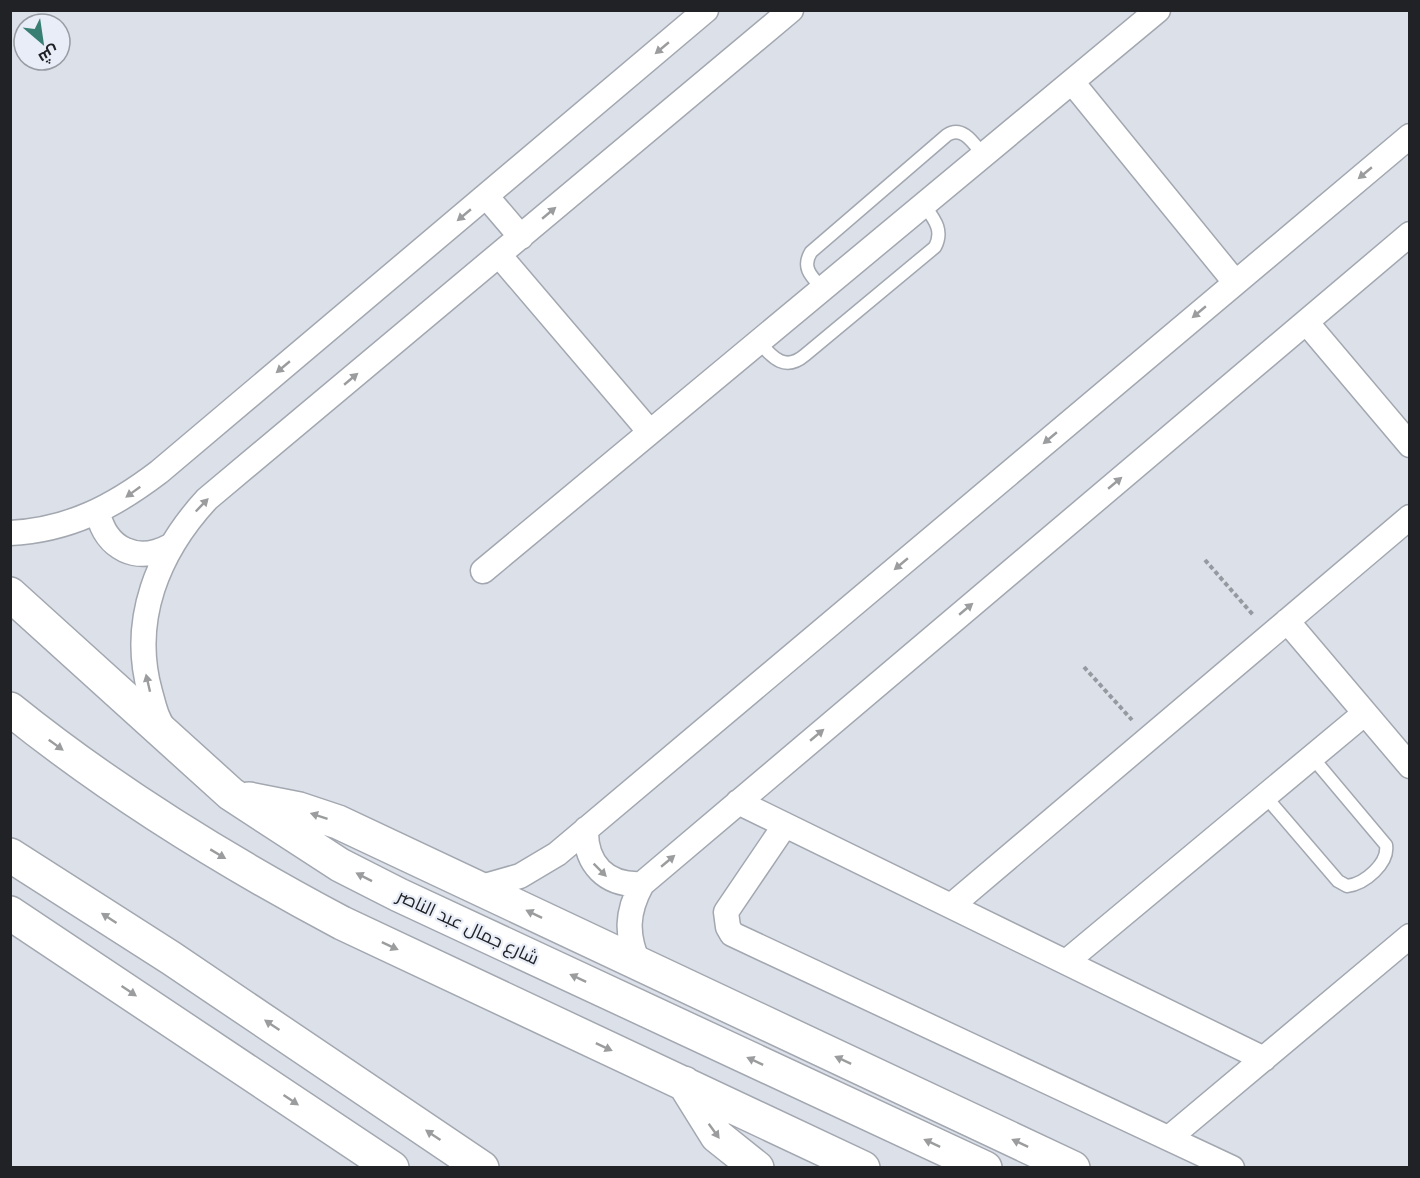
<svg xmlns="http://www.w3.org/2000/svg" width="1420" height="1178" font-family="'Varela Round',Cairo,sans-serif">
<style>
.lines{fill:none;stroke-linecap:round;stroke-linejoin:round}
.lane-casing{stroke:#a2a7b0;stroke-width:15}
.street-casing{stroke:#a2a7b0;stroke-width:27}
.secondary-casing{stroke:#a2a7b0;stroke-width:36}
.path{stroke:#9599a0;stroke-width:4;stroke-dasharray:4.5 3;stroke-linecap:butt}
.lane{stroke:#fff;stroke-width:12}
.street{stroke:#fff;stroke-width:24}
.secondary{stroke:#fff;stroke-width:33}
.oneway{fill:#9b9c9d}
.labels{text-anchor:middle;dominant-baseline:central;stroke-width:4.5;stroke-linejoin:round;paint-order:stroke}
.street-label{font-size:18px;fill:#202226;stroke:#e8edf7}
</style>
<rect width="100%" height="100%" fill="#dbe0e9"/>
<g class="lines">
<!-- lane casing -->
<g class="lane-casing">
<path id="lane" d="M823 289C812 277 801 268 811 252L947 135C963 125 974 144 983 155
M759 342C773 358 785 372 805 355L935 247C944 230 934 219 924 205
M1265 796 1338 881 1347 886C1365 884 1389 863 1386 845L1312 757"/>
</g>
<!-- street casing -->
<g class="street-casing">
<path id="street" d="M1072 82 1235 282
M486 196 521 237
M499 255 650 432
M1306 322 1410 445
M98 513C106 549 137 564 170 546
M10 533C69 530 113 507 159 472L706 10
M483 571 1158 10
M1287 621 1410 766
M165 730C156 718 154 706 150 692 130 620 158 552 207 499L791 10
M738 802 1264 1059
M785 825 726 912 728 927 732 934 1232 1168
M586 829C585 864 606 886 642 884
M478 888 520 876 557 854 1410 136
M951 906 1410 517
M1066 962 1365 713
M639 965C626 935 626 913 642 884L1410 234
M1169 1138 1410 936"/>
</g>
<!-- secondary casing -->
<g class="secondary-casing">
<path id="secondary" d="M10 594 231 794 340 865 399 895 985 1168
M10 709C113 792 225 861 342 923L863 1168
M249 799 299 809 338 822 1073 1168
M10 855 171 958 482 1168
M10 913 392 1168
M684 1083 717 1136 757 1168"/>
</g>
<!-- path -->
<path class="path" d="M1205 560 1254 616
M1084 667 1132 720"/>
<!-- lane -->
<use href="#lane" class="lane"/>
<!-- street -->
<use href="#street" class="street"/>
<!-- secondary -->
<use href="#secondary" class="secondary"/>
</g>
<!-- one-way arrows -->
<defs><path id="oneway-solid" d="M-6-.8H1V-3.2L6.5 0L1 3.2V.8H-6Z" transform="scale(1.5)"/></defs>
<g class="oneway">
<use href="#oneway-solid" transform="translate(662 48) rotate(140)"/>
<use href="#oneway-solid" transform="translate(1365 173) rotate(140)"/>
<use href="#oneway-solid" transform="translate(549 213) rotate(-40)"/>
<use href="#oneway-solid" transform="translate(464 215) rotate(140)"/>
<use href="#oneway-solid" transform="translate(1199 312) rotate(140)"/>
<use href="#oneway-solid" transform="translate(283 367) rotate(140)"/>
<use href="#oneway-solid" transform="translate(351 379) rotate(-40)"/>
<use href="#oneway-solid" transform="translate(1050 438) rotate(140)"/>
<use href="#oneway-solid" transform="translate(1115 483) rotate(-40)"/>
<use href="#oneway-solid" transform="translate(133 492) rotate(144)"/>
<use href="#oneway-solid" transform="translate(202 505) rotate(-46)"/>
<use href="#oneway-solid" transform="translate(901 564) rotate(140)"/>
<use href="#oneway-solid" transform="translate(966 609) rotate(-40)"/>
<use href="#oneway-solid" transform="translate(148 683) rotate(-103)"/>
<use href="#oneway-solid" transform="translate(817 735) rotate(-40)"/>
<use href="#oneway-solid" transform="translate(56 745) rotate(36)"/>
<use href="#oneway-solid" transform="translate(319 816) rotate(-162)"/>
<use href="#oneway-solid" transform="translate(218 854) rotate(31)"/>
<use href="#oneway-solid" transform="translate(668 861) rotate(-40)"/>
<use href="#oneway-solid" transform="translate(600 870) rotate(45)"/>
<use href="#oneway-solid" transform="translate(364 877) rotate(-153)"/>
<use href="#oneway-solid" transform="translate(534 914) rotate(-154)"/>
<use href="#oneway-solid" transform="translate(109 918) rotate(-147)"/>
<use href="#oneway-solid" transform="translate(390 946) rotate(25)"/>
<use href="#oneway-solid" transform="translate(578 978) rotate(-155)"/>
<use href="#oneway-solid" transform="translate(129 991) rotate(34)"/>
<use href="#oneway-solid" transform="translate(272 1025) rotate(-146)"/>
<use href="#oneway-solid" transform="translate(604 1047) rotate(25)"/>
<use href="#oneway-solid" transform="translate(843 1060) rotate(-155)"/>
<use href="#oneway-solid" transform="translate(755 1061) rotate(-155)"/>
<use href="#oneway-solid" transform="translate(291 1100) rotate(34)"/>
<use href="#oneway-solid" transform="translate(714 1131) rotate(54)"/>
<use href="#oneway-solid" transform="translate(433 1135) rotate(-146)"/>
<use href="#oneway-solid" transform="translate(932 1143) rotate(-155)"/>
<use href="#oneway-solid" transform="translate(1020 1143) rotate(-155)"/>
</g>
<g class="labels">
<!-- street labels -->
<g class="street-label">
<text transform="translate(468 927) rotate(25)">شارع جمال عبد الناصر</text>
</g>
</g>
<!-- border -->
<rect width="1420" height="1178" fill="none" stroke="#202226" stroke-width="24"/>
<!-- north arrow -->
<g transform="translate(42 42) rotate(151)"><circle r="28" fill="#e8edf7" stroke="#989ca3" stroke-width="1.5"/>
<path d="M0-4.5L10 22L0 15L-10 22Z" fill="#397e73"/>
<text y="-9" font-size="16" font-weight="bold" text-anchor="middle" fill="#202226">ش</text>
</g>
</svg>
